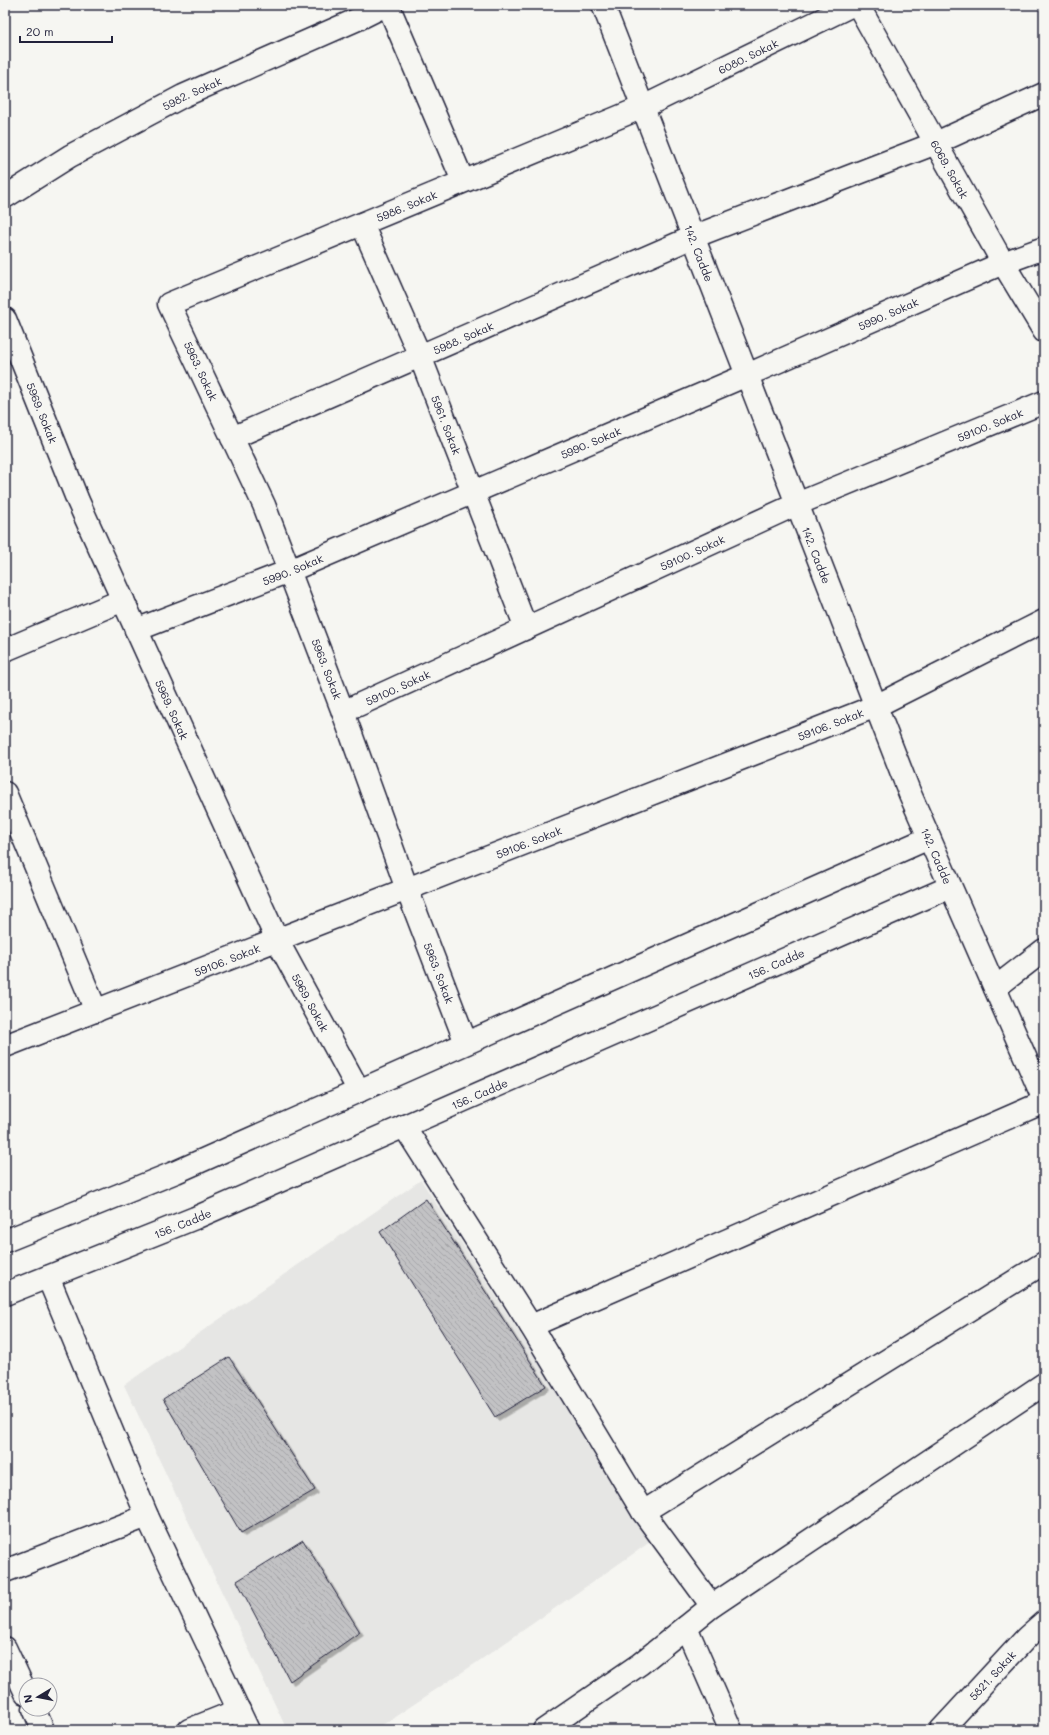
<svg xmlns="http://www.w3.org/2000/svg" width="1049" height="1735" font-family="Mali,sans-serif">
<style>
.built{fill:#e6e6e4}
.building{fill:url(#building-back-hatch);stroke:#22223b;filter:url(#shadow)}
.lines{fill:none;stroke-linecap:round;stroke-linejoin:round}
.street-casing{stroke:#22223b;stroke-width:25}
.secondary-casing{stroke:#22223b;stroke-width:25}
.street{stroke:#f6f6f2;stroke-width:22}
.secondary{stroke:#f6f6f2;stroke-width:22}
.labels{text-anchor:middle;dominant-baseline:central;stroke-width:3;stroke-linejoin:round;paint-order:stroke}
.street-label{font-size:11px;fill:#22223b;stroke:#f6f6f2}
</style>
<defs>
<pattern id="building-back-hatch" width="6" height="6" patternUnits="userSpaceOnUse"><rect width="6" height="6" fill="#c2c2c4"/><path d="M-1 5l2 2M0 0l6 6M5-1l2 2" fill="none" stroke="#a6a6a9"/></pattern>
<filter id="shadow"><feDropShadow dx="3.5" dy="3.5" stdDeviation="0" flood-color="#0004"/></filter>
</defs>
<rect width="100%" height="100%" fill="#f6f6f2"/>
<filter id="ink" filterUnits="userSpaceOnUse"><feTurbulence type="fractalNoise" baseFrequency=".025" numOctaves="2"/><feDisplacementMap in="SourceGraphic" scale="8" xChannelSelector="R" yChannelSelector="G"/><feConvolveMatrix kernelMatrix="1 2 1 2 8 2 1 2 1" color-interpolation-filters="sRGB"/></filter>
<g filter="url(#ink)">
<!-- built -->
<path class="built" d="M421 1180 653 1540 476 1663 375 1730H287L124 1385Z"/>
<!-- building -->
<path class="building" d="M426 1199 546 1386 495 1417 380 1232Z
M229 1357 315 1490 241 1533 163 1399Z
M303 1540 360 1632 290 1681 237 1581Z"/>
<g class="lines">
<!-- street casing -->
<g class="street-casing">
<g id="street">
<path d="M388 5 463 181"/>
<path id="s1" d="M858 5 1003 263 1044 331"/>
<path id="s2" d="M5 197 70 156 183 96 358 19 386 5"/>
<path id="s3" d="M362 224 420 356 526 628"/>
<path id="s4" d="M5 319 78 501 277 940 359 1091"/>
<path id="s5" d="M232 438 693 237 936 143 1044 94"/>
<path id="s6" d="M136 630 289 571 747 375 1003 263 1044 248"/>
<path d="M5 650 123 600"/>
<path id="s7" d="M343 712 797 504 1044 402"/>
<path d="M5 793 96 1011"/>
<path d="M995 988 1044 950"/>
<path id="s8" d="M466 1043 407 889 343 712 264 505 169 304 643 107 852 5"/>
<path id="s9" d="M5 1046 876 706 1044 621"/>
<path d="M404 1126 531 1326 643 1512 712 1606"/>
<path d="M48 1277 147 1516 248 1730"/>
<path d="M531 1326 1044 1102"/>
<path d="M643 1512 1044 1263"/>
<path d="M5 1571 147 1516"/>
<path d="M686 1627 731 1730"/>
<path d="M5 1648 26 1693"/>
<path d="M34 1709 43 1730"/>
<path d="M189 1730 239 1710"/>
<path d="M544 1730 640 1664 712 1606 1044 1384"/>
<path id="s10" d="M941 1730 1027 1637 1044 1622"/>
</g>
</g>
<!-- secondary casing -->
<g class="secondary-casing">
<g id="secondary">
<path id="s11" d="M603 5 910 794 1044 1100"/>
<path d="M5 1241 176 1172 929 838"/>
<path id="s12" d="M5 1294 195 1218 950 887"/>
</g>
</g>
<!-- street -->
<use href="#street" class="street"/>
<!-- secondary -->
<use href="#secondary" class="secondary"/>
</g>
</g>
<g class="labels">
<!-- street labels -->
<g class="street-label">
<text stroke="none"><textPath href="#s8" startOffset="1427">6080. Sokak</textPath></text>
<text stroke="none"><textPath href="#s2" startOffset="214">5982. Sokak</textPath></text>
<text stroke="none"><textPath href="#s1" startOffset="188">6069. Sokak</textPath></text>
<text stroke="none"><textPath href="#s8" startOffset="1054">5986. Sokak</textPath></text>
<text stroke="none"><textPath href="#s11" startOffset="266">142. Cadde</textPath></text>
<text stroke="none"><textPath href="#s6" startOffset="816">5990. Sokak</textPath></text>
<text stroke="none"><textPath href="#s5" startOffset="252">5988. Sokak</textPath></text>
<text transform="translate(201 371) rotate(65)">5963. Sokak</text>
<text stroke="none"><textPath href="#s4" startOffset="101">5969. Sokak</textPath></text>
<text stroke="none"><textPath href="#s3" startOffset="218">5961. Sokak</textPath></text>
<text stroke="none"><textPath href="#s7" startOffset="708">59100. Sokak</textPath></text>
<text stroke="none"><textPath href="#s6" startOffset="492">5990. Sokak</textPath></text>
<text stroke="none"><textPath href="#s7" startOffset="384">59100. Sokak</textPath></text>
<text stroke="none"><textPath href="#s11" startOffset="590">142. Cadde</textPath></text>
<text stroke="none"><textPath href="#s6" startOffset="168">5990. Sokak</textPath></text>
<text transform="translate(327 669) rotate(69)">5963. Sokak</text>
<text stroke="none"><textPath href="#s7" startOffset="60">59100. Sokak</textPath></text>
<text stroke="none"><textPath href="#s4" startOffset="425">5969. Sokak</textPath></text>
<text stroke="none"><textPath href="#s9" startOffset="886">59106. Sokak</textPath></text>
<text stroke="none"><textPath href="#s9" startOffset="562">59106. Sokak</textPath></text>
<text stroke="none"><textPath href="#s11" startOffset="914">142. Cadde</textPath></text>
<text stroke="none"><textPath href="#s9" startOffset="238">59106. Sokak</textPath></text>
<text stroke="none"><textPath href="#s12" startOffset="839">156. Cadde</textPath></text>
<text transform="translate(439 973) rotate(69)">5963. Sokak</text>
<text stroke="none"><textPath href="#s4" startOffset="749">5969. Sokak</textPath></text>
<text stroke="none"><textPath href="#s12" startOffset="515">156. Cadde</textPath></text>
<text stroke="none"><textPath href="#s12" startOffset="191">156. Cadde</textPath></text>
<text stroke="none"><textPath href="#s10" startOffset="75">5821. Sokak</textPath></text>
</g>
</g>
<!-- margin -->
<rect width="1049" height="1735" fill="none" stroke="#f6f6f2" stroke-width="20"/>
<rect x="10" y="10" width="1029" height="1715" fill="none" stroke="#22223b" stroke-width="1.5" filter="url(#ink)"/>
<!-- north arrow -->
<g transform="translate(38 1697) rotate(260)"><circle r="19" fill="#f6f6f2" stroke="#a1a1a9"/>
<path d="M0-3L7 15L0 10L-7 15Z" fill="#22223b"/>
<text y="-6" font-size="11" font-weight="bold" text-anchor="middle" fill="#22223b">N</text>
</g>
<!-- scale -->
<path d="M20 36v6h92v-6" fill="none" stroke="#22223b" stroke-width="2"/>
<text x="26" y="36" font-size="12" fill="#22223b" stroke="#f6f6f2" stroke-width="3" paint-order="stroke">20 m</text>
</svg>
